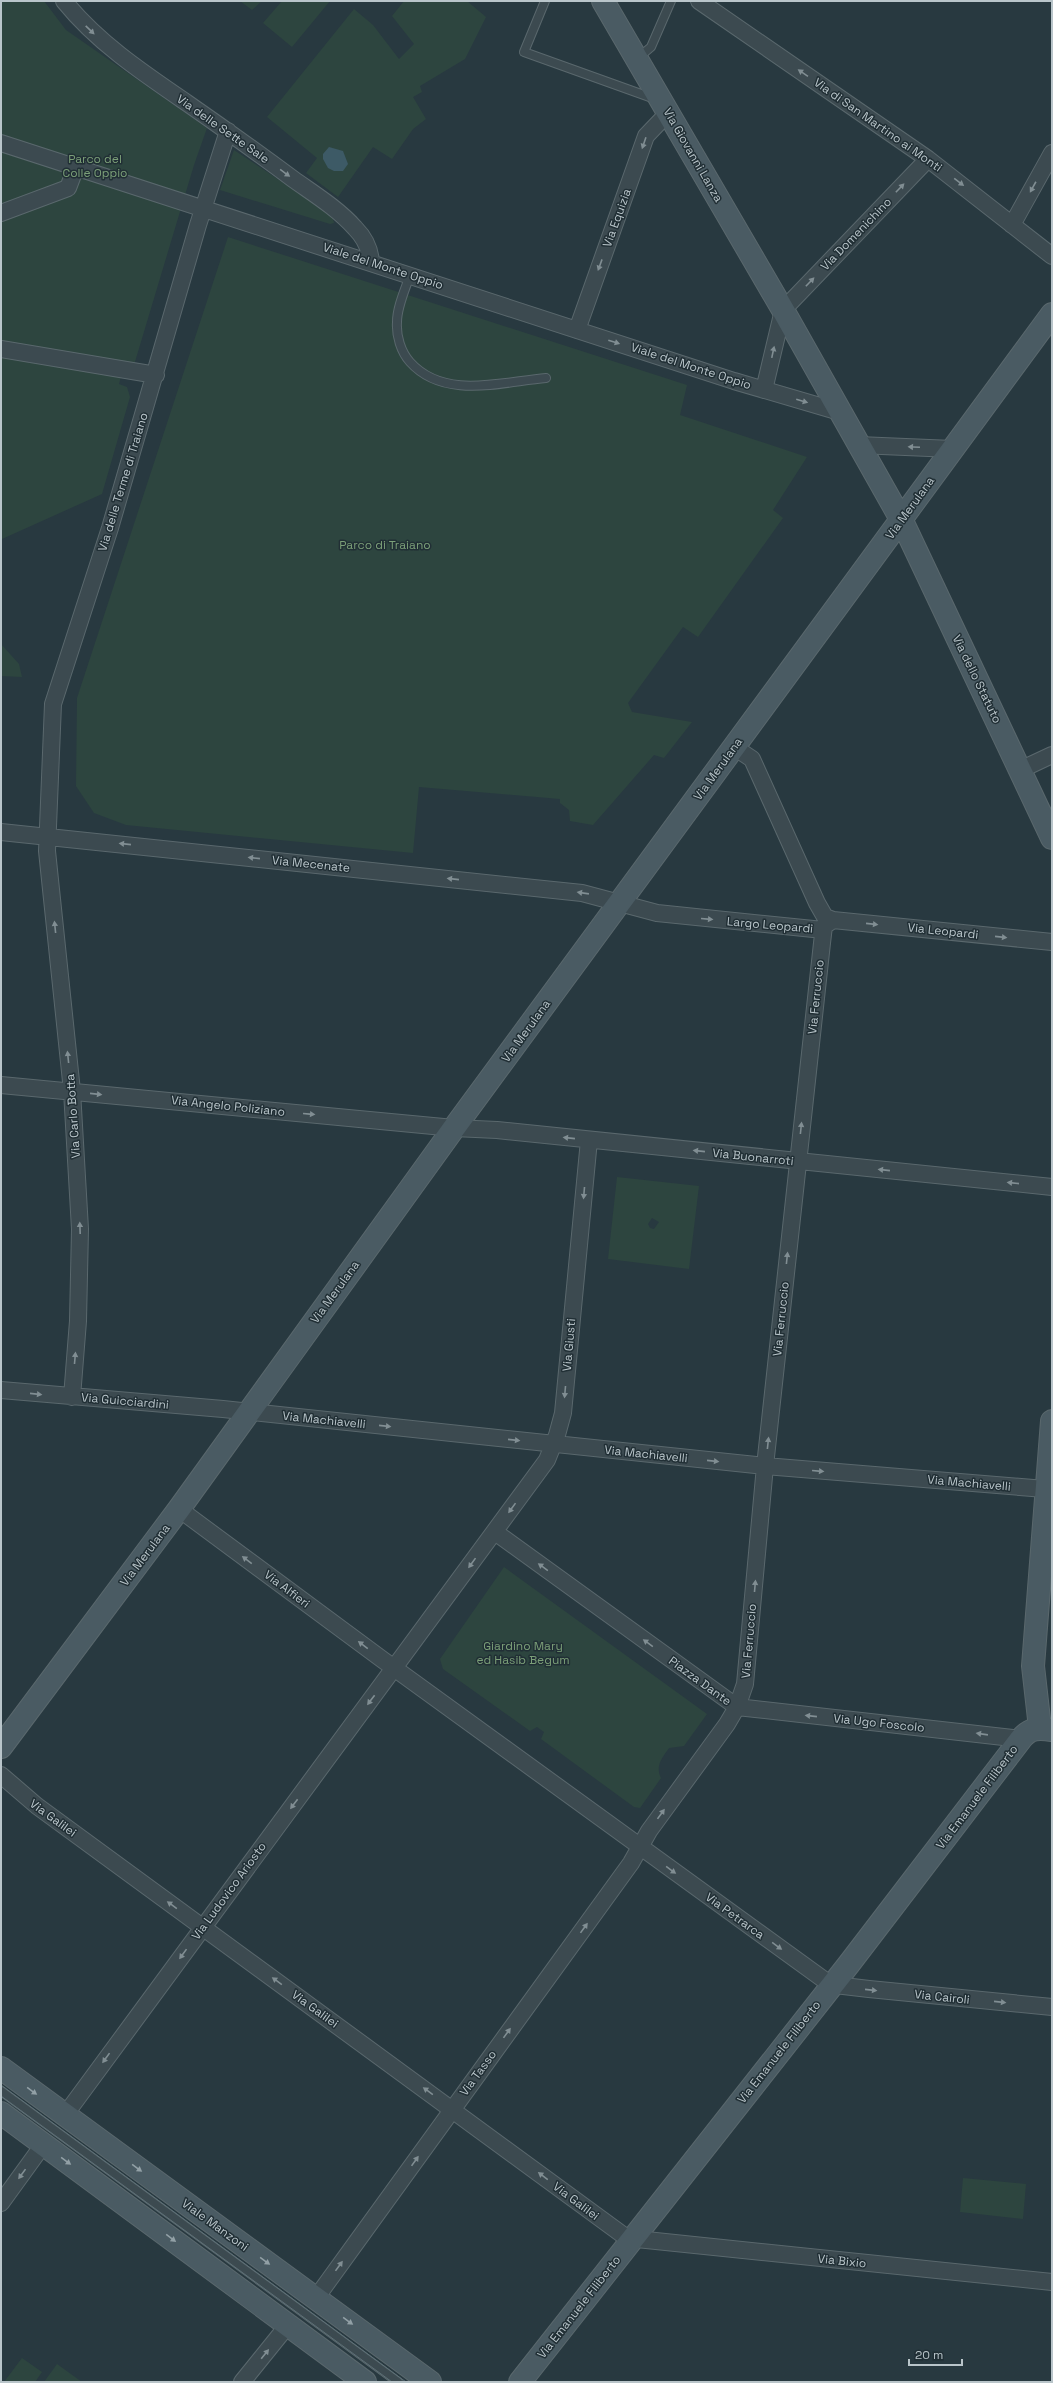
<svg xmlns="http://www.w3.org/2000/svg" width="1053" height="2383" font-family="'Space Grotesk',sans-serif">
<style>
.green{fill:#2d453f;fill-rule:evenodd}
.water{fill:#3d5a66}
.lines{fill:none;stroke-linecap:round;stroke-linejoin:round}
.lane-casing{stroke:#5a686d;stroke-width:10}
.street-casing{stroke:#5a686d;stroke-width:18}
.secondary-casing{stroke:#5a686d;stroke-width:24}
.lane{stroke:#3c4a50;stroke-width:8}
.street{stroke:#3c4a50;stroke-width:16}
.secondary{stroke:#4a5b63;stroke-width:22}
.tram{stroke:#5e7077;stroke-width:1}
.oneway{fill:#818e93}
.oneway2{fill:#92a0a6}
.labels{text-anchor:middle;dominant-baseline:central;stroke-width:3;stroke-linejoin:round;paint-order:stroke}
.street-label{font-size:12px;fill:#b9c5ca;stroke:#212f35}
.park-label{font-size:12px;fill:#7b9f78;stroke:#212f35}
</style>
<rect width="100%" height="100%" fill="#283940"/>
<!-- green -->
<path class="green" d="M1 1H44L66 30 207 128 194 165 134 365 124 364 119 384 127 387 130 397 102 494 2 539 1 545Z
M240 1H262L252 10Z
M282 1H330L292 47 263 23Z
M404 1H467L486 17 465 59 420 86 422 92 413 97 426 119 413 129 392 159 373 147 338 197 306 173 317 158 267 117 354 9 373 25 399 59 414 44 392 16Z
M234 150 332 215 334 223 330 224 220 190Z
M228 237 687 385 680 415 807 457 773 510 783 518 698 637 683 627 628 703 632 712 692 722 664 758 654 755 593 825 570 821 569 810 560 803V799L419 787 413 853 126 825 94 813 76 786 77 698Z
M1 644 19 664 22 677 1 676Z
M617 1177 699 1186 689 1269 608 1259ZM652 1218 659 1222 654 1229 650 1228 648 1224Z
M504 1567 707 1714 684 1746 669 1748C662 1758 655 1766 661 1778L640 1808 634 1807 541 1739 544 1732 537 1727 530 1731 443 1669 440 1659Z
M963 2178 1026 2184 1023 2219 960 2212Z
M22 2358 42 2372 35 2382H4Z
M57 2364 82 2382H44Z"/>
<!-- water -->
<path class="water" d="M329 147 343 151 348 164 343 171H334L328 168 323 159V154Z"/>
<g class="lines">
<!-- lane casing -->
<g class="lane-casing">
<path id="lane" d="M545 1 524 52 655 99
M638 58 651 47 671 1
M410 275C405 290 397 307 397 322 396 336 401 352 410 362 444 400 501 382 546 378
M1 2091 398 2382"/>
</g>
<!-- street casing -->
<g class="street-casing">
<path id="street" d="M64 1C98 43 143 73 187 103 223 128 258 153 293 179 314 194 337 208 355 228 365 238 370 248 371 262
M699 1 928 159 1052 256
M1 143 734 381 840 412
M1 213 68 188 76 167
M1012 225 1052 153
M577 330 646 136 668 113
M1 349 156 375
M764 390 783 310 928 159
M858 445 953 449
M734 747 752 759 817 903 825 917 833 920 1052 942
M1020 770 1052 755
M1 832 582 893 657 913 823 930
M1 1085 454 1128 497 1130 1052 1187
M1 1390 223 1409 765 1466 1045 1489
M72 1397 78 1321 80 1229 72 1091 47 851 53 704 110 528 198 225 228 131
M179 1509 383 1660 827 1982 835 1985 869 1989 1052 2007
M495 1532 737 1707 1021 1739
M1 1775 37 1806 627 2238 1052 2282
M65 2115 547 1460 557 1435 563 1413 589 1140
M1 2203 43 2145
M316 2298 631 1863 649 1831 727 1724 737 1707 745 1684 765 1466 822 943 824 926 833 920
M242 2382 288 2325"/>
</g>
<!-- secondary casing -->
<g class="secondary-casing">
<path id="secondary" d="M603 1 783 310 902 521 1052 838
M1040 1728 1033 1666 1052 1421
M1 1747 179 1509 454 1128 1052 314
M1 2068 430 2382
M1 2113 365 2382
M520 2382 849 1964 1021 1739C1030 1728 1038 1728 1052 1730"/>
</g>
<!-- lane -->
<use href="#lane" class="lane"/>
<!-- street -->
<use href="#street" class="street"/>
<!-- secondary -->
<use href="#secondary" class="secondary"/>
<!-- tram -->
<path class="tram" d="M1 2085 406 2382
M1 2096 392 2382"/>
</g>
<!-- one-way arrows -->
<defs><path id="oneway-solid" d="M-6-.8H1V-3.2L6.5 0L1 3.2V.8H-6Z"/></defs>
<g class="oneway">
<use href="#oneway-solid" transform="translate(90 30) rotate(44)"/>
<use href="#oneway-solid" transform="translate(803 73) rotate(-146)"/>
<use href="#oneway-solid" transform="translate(644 143) rotate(109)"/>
<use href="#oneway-solid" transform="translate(285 173) rotate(36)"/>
<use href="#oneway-solid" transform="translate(959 182) rotate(37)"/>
<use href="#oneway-solid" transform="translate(1033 187) rotate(119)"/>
<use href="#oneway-solid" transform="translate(900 188) rotate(-46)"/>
<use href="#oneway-solid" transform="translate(600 265) rotate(110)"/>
<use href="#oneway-solid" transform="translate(810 282) rotate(-46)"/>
<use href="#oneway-solid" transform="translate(614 342) rotate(18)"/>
<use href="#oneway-solid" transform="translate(773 352) rotate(-78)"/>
<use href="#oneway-solid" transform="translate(802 401) rotate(16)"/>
<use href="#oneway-solid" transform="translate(914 447) rotate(-177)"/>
<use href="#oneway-solid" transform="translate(125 844) rotate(-174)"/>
<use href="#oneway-solid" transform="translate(254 858) rotate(-174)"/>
<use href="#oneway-solid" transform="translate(453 879) rotate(-174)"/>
<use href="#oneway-solid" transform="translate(583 893) rotate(-172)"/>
<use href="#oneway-solid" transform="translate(707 919) rotate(5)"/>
<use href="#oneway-solid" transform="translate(872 924) rotate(6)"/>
<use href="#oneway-solid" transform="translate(55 927) rotate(-96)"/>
<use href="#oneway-solid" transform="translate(1001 937) rotate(6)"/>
<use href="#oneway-solid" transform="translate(68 1057) rotate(-96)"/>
<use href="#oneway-solid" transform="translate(96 1094) rotate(6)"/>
<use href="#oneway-solid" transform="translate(309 1114) rotate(5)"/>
<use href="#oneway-solid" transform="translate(801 1128) rotate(-84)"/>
<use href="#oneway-solid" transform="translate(569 1138) rotate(-174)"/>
<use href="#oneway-solid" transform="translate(699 1151) rotate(-174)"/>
<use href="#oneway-solid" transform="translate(884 1170) rotate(-174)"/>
<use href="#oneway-solid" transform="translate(1013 1183) rotate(-174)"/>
<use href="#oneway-solid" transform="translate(584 1193) rotate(95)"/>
<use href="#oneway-solid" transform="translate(80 1228) rotate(-92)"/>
<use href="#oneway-solid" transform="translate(787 1258) rotate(-84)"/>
<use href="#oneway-solid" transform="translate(75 1358) rotate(-85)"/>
<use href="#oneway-solid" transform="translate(565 1392) rotate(95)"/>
<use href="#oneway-solid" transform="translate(36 1394) rotate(6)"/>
<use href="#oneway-solid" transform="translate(385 1426) rotate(6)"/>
<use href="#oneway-solid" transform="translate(514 1440) rotate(6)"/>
<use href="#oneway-solid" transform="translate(768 1443) rotate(-84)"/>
<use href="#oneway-solid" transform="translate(713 1461) rotate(6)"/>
<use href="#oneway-solid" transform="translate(818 1471) rotate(5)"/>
<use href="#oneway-solid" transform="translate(512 1508) rotate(126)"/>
<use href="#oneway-solid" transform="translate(247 1560) rotate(-143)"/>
<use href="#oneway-solid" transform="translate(472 1563) rotate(126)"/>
<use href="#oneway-solid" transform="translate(543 1567) rotate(-144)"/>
<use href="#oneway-solid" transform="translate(755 1586) rotate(-85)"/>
<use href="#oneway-solid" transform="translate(648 1643) rotate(-144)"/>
<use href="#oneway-solid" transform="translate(363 1645) rotate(-143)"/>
<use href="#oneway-solid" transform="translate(371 1700) rotate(127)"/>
<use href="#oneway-solid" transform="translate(811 1716) rotate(-174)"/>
<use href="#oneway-solid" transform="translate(982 1734) rotate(-172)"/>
<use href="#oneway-solid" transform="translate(294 1804) rotate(127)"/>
<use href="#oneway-solid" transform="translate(661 1814) rotate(-54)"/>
<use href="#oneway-solid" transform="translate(671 1870) rotate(36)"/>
<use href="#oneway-solid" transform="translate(172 1905) rotate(-144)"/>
<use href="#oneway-solid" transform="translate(584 1928) rotate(-54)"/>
<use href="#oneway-solid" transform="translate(777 1946) rotate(36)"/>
<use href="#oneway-solid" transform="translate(183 1954) rotate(126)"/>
<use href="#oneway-solid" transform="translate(277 1981) rotate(-144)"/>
<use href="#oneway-solid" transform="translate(871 1990) rotate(6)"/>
<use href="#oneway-solid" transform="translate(1000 2002) rotate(6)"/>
<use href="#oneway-solid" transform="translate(507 2033) rotate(-54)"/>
<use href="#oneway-solid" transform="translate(106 2058) rotate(126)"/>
<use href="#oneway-solid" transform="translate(428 2091) rotate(-144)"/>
<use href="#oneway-solid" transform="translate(415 2161) rotate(-55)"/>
<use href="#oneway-solid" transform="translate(22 2174) rotate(126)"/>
<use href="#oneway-solid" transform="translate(543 2176) rotate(-143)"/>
<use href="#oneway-solid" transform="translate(339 2266) rotate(-54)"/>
<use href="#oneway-solid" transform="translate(265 2354) rotate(-51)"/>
</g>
<g class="oneway2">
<use href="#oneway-solid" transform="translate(32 2091) rotate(36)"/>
<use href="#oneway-solid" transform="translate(66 2161) rotate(36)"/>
<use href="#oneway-solid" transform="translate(137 2168) rotate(36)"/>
<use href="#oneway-solid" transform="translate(171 2238) rotate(37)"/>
<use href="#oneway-solid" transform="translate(265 2261) rotate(36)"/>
<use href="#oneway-solid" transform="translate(348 2321) rotate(36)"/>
</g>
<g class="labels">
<!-- street labels -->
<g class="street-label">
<text transform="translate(878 125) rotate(35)">Via di San Martino ai Monti</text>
<text transform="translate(223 129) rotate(35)">Via delle Sette Sale</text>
<text transform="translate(693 155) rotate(60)">Via Giovanni Lanza</text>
<text transform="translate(617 218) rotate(-70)">Via Equizia</text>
<text transform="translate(856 234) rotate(-46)">Via Domenichino</text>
<text transform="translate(383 266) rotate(18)">Viale del Monte Oppio</text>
<text transform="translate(691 366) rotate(18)">Viale del Monte Oppio</text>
<text transform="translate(123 482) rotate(-73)">Via delle Terme di Traiano</text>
<text transform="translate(910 508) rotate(-54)">Via Merulana</text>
<text transform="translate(977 679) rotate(64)">Via dello Statuto</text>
<text transform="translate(718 769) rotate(-54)">Via Merulana</text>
<text transform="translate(311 864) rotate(6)">Via Mecenate</text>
<text transform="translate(770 925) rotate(5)">Largo Leopardi</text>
<text transform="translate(943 931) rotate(6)">Via Leopardi</text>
<text transform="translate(816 997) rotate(-84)">Via Ferruccio</text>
<text transform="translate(526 1031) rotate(-54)">Via Merulana</text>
<text transform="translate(228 1106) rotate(6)">Via Angelo Poliziano</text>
<text transform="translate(73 1116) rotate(-94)">Via Carlo Botta</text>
<text transform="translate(753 1157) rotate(6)">Via Buonarroti</text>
<text transform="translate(335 1292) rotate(-54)">Via Merulana</text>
<text transform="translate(781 1319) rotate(-84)">Via Ferruccio</text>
<text transform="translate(569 1345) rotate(-85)">Via Giusti</text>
<text transform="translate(125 1401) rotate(5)">Via Guicciardini</text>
<text transform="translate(324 1420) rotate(6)">Via Machiavelli</text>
<text transform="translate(646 1454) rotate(6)">Via Machiavelli</text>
<text transform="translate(969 1483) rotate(5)">Via Machiavelli</text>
<text transform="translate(145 1555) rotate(-53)">Via Merulana</text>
<text transform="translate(287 1589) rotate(37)">Via Alfieri</text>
<text transform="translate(749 1641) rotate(-85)">Via Ferruccio</text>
<text transform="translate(700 1681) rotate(36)">Piazza Dante</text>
<text transform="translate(879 1723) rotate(6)">Via Ugo Foscolo</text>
<text transform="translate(977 1797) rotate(-53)">Via Emanuele Filiberto</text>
<text transform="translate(53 1818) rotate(36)">Via Galilei</text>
<text transform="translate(229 1891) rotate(-54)">Via Ludovico Ariosto</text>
<text transform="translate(735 1916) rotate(36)">Via Petrarca</text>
<text transform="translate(942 1997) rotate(6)">Via Cairoli</text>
<text transform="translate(315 2009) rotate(36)">Via Galilei</text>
<text transform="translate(779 2052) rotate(-52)">Via Emanuele Filiberto</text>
<text transform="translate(478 2073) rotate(-54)">Via Tasso</text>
<text transform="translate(576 2201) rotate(37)">Via Galilei</text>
<text transform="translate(215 2225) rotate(36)">Viale Manzoni</text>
<text transform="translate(842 2261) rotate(6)">Via Bixio</text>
<text transform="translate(579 2307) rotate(-52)">Via Emanuele Filiberto</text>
</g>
<!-- park labels -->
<g class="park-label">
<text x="95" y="159">Parco del<tspan x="95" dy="14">Colle Oppio</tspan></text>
<text x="385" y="545">Parco di Traiano</text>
<text x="523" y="1646">Giardino Mary<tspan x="523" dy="14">ed Hasib Begum</tspan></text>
</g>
</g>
<!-- border -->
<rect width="1053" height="2383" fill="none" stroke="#b9c5ca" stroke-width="4"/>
<!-- scale -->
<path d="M909 2359v6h53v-6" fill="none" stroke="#b9c5ca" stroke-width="2"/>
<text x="915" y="2359" font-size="12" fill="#b9c5ca" stroke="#212f35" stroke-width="3" paint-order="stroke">20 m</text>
</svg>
